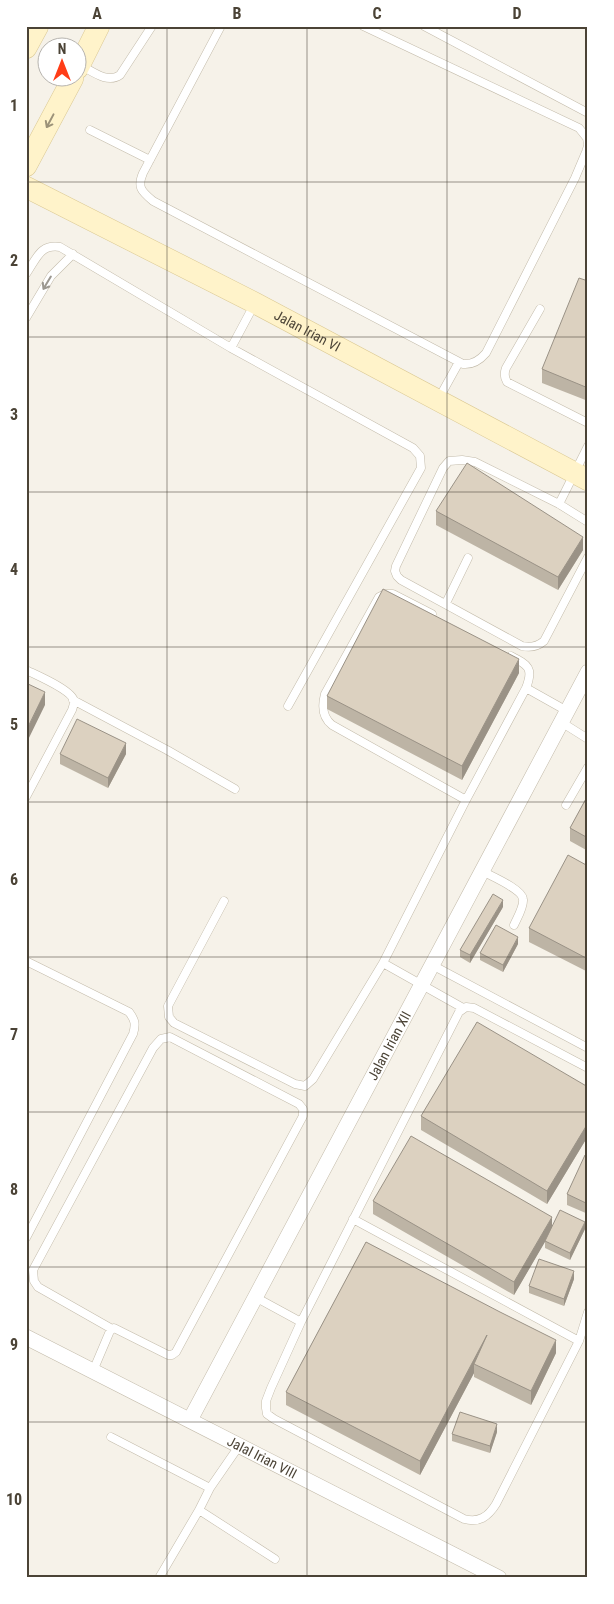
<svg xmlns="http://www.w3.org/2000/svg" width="614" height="1604" font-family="'Roboto Condensed',sans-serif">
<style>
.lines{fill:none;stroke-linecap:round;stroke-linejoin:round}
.lane-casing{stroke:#c3bbaa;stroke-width:9}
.street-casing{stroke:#c3bbaa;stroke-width:16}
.secondary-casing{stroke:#dbc993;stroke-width:22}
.lane{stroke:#fff;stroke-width:8}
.street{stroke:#fff;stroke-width:15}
.secondary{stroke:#fff3ca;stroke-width:21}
.wall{fill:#bdb4a5}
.shaded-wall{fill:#9a9286}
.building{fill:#dcd1c0;stroke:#9a9286}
.oneway{stroke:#9c9279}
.oneway2{stroke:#9c9890}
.grid{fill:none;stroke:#4b4336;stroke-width:1;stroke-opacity:0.55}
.labels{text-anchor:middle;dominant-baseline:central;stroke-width:4.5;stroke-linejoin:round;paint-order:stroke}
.street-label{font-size:14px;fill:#4b4336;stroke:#fff}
.neatline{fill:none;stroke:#4b4336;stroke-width:2}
.grid-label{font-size:16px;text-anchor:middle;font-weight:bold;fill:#4b4336}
</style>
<rect width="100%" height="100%" fill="#f6f2e9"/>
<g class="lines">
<!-- lane casing -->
<g class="lane-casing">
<path id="lane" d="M221 26 143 173C137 187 141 191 153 201L463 364C473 365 480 360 486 353L575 178 586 152 588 146
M363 26 579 128 587 138 588 144
M424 26 588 113
M80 65C92 71 107 84 120 75L152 26
M90 130 150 160
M26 274C37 258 40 244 60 247L231 348 413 448 420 456 421 468 288 706
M540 309 506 368C504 373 504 377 507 382L588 423
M26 318 51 276 73 254
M231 348 254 305
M438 400 459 362
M588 446 559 504 588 522
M559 504 475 462 462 460 449 461 443 468 396 566 395 571 397 576 401 580 522 646C530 648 538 646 544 641L588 557
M446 603 468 558
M432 614 393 594H385L379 597 325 694C322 705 322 717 332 725L466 800
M511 656C528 665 534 668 526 688
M26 670C36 675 72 690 74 701 74 705 73 707 72 710L26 797
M73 700 167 750 235 789
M561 722 588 739
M566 805 588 767
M482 871C491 876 522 889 523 899 524 907 517 918 514 925
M224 901 168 1006 169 1017 174 1023 295 1084 305 1086 313 1079 383 963 463 1008
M26 961 129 1012C135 1020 136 1024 133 1034L26 1238
M383 963 466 800 526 688 567 711
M432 965 588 1048
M588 1068 474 1008 466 1007 459 1012 301 1322 271 1388 266 1401V1408L267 1414 274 1419 464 1519C479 1523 488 1517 496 1504L579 1341 588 1312
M353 1219 579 1341
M255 1297 301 1322
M93 1371 110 1331 114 1328 168 1355H172L176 1352 303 1116V1109L299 1104 170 1037 161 1039 153 1048 33 1270 34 1281 38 1287 112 1329
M111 1437 210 1488
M199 1510 275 1559
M159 1578 199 1510 210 1488 239 1446"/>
</g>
<!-- street casing -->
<g class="street-casing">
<g id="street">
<path id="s1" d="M26 1337 499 1578"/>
<path id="s2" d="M190 1420 588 672"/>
</g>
</g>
<!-- secondary casing -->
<g class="secondary-casing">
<g id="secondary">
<path d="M26 48 38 26"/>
<path d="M78 68 99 26"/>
<path d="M26 166 73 78"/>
<path id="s3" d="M26 187 255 303 588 480"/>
</g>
</g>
<!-- lane -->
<use href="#lane" class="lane"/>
<!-- street -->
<use href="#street" class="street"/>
<!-- secondary -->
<use href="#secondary" class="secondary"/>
</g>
<!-- wall -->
<path class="wall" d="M588 281V401L542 383V369Z
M436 511 583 550 558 590 436 525Z
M519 673 462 780 327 709V696Z
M60 754H126L108 788 60 764Z
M588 795V851L570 841V828Z
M588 866V972L529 942V928Z
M503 907 470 963 460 957V950Z
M518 944 503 972 480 960V953Z
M588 1087V1136L547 1204 421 1130V1116Z
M588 1156V1214L567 1205V1194Z
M373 1201 552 1228 585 1229 570 1260 545 1248V1241L514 1295 373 1214Z
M366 1242 556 1353 531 1405 474 1377V1373L420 1475 286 1405V1392Z
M574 1279 564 1306 529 1293V1286Z
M497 1432 490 1453 452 1441V1434Z"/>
<!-- shaded-wall -->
<path class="shaded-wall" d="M583 537V550L558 590V577Z
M519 659V673L462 780V766Z
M45 692V705L26 744V731Z
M126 743V754L108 788V778Z
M503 900V907L470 963V955Z
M518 937V944L503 972V965Z
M588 1123V1136L547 1204V1191Z
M552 1217V1230L514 1295V1282Z
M585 1222V1229L570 1260V1253Z
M574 1271V1279L564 1306V1299Z
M487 1335 474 1364V1373L420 1475V1461Z
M556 1340V1353L531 1405V1391Z
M497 1424V1432L490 1453V1446Z"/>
<!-- building -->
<path class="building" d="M579 278 588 281V388L542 369Z
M467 463 583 537 558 577 436 511Z
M383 589 519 659 462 766 327 696Z
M26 683 45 692 26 731Z
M77 719 126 743 108 778 60 754Z
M588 795V838L570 828Z
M568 855 588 866V959L529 928Z
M493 894 503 900 470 955 460 950Z
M496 925 518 937 503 965 480 953Z
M477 1022 588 1087V1123L547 1191 421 1116Z
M411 1136 552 1217 514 1282 373 1201Z
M585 1155 588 1156V1204L567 1194Z
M560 1210 585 1222 570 1253 545 1241Z
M366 1242 500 1312 556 1340 531 1391 474 1364 487 1335 420 1461 286 1392Z
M539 1259 574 1271 564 1299 529 1286Z
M460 1412 497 1424 490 1446 452 1434Z"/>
<!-- one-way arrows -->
<defs><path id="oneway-shaft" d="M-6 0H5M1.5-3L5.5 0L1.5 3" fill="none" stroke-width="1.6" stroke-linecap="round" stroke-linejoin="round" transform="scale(1.25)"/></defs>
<use class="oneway" href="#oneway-shaft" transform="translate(50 121) rotate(118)"/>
<use class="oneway2" href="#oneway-shaft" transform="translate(47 283) rotate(121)"/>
<!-- grid -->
<path class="grid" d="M167 26V1578M307 26V1578M447 26V1578M26 182H588M26 337H588M26 492H588M26 647H588M26 802H588M26 957H588M26 1112H588M26 1267H588M26 1422H588"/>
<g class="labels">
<!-- street labels -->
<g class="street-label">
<text stroke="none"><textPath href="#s3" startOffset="316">Jalan Irian VI</textPath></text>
<text stroke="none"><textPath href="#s2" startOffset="424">Jalan Irian XII</textPath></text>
<text stroke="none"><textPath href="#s1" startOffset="265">Jalal Irian VIII</textPath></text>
</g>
</g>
<!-- border -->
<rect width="614" height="1604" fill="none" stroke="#ffffff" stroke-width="55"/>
<!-- north arrow -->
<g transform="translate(62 62)"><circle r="24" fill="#ffffff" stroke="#b7b4af"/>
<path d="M0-4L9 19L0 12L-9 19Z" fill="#ff3d17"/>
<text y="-8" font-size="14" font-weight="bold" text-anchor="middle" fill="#4b4336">N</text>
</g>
<rect x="28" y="28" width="558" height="1548" class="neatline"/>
<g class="grid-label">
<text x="97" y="19">A</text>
<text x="237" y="19">B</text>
<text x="377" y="19">C</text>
<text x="517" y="19">D</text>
<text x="14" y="111">1</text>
<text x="14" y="266">2</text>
<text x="14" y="420">3</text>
<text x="14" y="575">4</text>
<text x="14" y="730">5</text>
<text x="14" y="885">6</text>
<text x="14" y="1040">7</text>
<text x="14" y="1195">8</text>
<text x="14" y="1350">9</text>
<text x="14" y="1505">10</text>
</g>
</svg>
